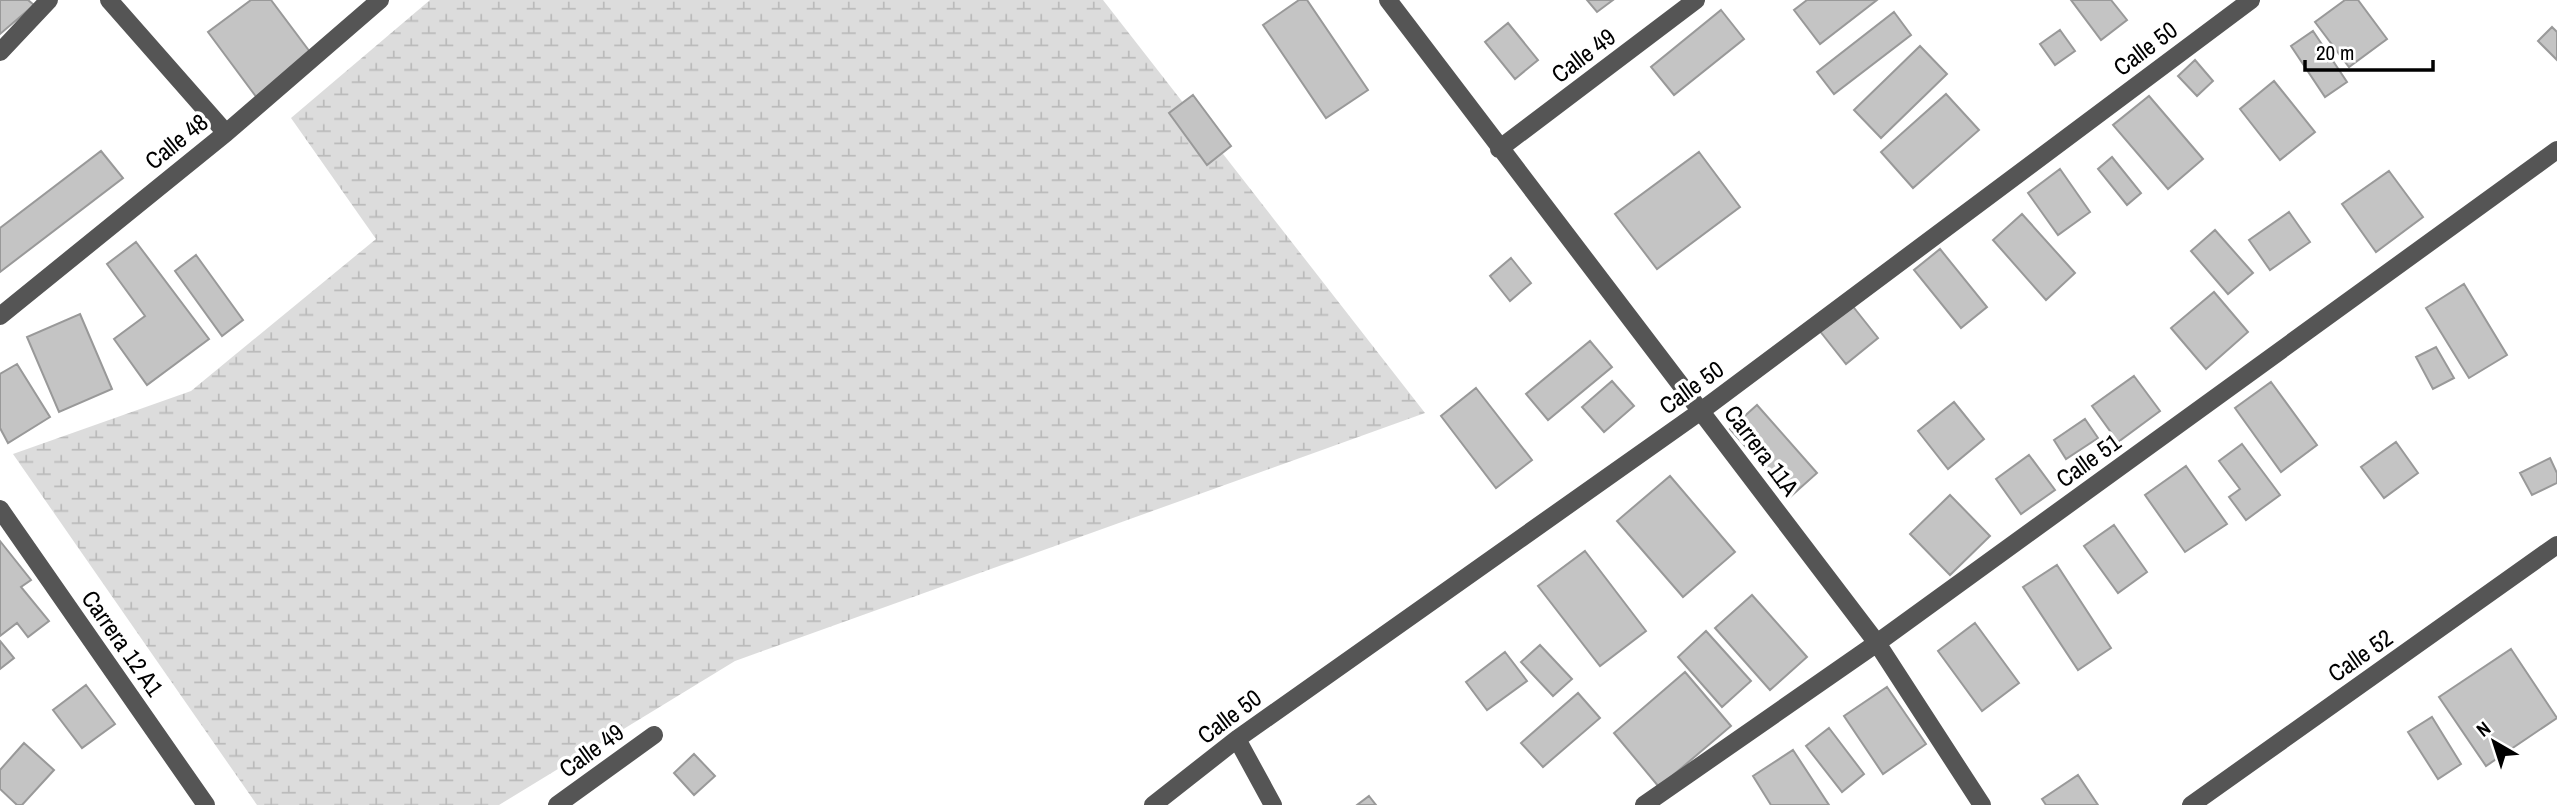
<svg xmlns="http://www.w3.org/2000/svg" width="2557" height="805" font-family="'Archivo Narrow',sans-serif">
<style>
.wetland{fill:url(#wetland-marsh)}
.building{fill:#c4c4c4;stroke:#999;stroke-width:2}
.lines{fill:none;stroke-linecap:round;stroke-linejoin:round}
.minor{stroke:#555;stroke-width:18}
.labels{text-anchor:middle;dominant-baseline:central;stroke-width:7;stroke-linejoin:round;paint-order:stroke}
.street-label{font-size:24px;fill:#000;stroke:#fff}
</style>
<defs>
<pattern id="wetland-marsh" width="20" height="14" patternUnits="userSpaceOnUse" patternTransform="scale(1.75)"><rect width="20" height="14" fill="#dcdcdc"/><path d="M1 5h8M5 5V1M11 12h8M15 12V8" fill="none" stroke="#bbb"/></pattern>
</defs>
<rect width="100%" height="100%" fill="#fff"/>
<!-- wetland -->
<path class="wetland" d="M430 0H1103L1425 413 735 661 499 805H257L13 454 191 391 376 239 291 118Z"/>
<!-- building -->
<path class="building" d="M0 0H28L34 5 0 34Z
M251 0H271L313 56 257 98 208 32Z
M1299 0H1307L1368 90 1326 118 1263 25Z
M1587 0H1613L1597 12Z
M1807 0H1877L1820 44 1794 10Z
M2071 0H2111L2127 20 2101 40Z
M2345 0H2358L2387 39 2349 67 2315 22Z
M1721 10 1744 39 1674 95 1651 67Z
M1894 12 1911 35 1834 94 1817 72Z
M1508 23 1538 60 1515 79 1485 42Z
M2552 27 2557 32V60L2538 41Z
M2060 30 2075 51 2055 65 2040 44Z
M2313 31 2347 82 2325 97 2291 46Z
M1920 46 1947 74 1881 138 1854 110Z
M2195 60 2213 81 2197 96 2178 76Z
M2274 81 2315 132 2280 160 2240 109Z
M1946 94 1979 130 1913 188 1881 152Z
M1193 95 1231 146 1207 165 1169 113Z
M2149 96 2203 159 2168 189 2113 125Z
M101 151 123 178 0 272V228Z
M1699 152 1740 207 1657 269 1615 214Z
M2112 157 2141 193 2127 205 2098 169Z
M2060 169 2090 212 2058 235 2028 193Z
M2389 171 2423 217 2376 252 2342 204Z
M2289 212 2310 242 2270 270 2249 240Z
M2022 214 2075 273 2046 300 1993 240Z
M2215 230 2253 273 2228 294 2191 251Z
M136 242 209 339 147 385 114 339 145 316 107 264Z
M1940 249 1987 307 1961 328 1914 270Z
M196 255 243 320 222 336 175 271Z
M1511 258 1531 283 1510 301 1490 276Z
M2464 284 2507 355 2469 378 2426 308Z
M2214 292 2248 332 2206 369 2171 328Z
M1851 304 1878 338 1846 364 1819 330Z
M80 314 112 389 59 412 27 337Z
M1590 341 1612 367 1548 420 1526 394Z
M2436 347 2454 378 2433 389 2416 357Z
M17 364 50 417 8 443 0 428V374Z
M2134 376 2160 411 2118 442 2092 406Z
M1612 381 1634 406 1604 432 1582 407Z
M2271 382 2317 445 2281 472 2235 408Z
M1476 388 1532 460 1496 488 1441 416Z
M1954 402 1984 439 1948 469 1918 431Z
M1757 405 1817 473 1790 497 1730 429Z
M2085 419 2098 438 2066 459 2054 440Z
M2396 442 2418 473 2384 498 2361 467Z
M2242 444 2280 495 2246 520 2229 497 2240 489 2219 461Z
M2029 455 2055 490 2021 514 1996 479Z
M2550 458 2557 473V483L2532 495 2520 473Z
M2186 466 2227 524 2185 552 2145 495Z
M1670 476 1735 552 1683 597 1617 521Z
M1950 495 1990 536 1950 575 1910 534Z
M2114 525 2147 572 2118 593 2084 546Z
M0 541 31 580 21 587 49 621 28 637 17 623 0 636Z
M1585 551 1646 631 1600 666 1538 586Z
M2057 565 2111 648 2078 670 2023 587Z
M1752 595 1807 657 1770 690 1715 628Z
M1975 623 2019 683 1982 711 1938 651Z
M1706 631 1751 681 1722 707 1678 657Z
M0 641 14 658 0 669Z
M1540 645 1572 679 1553 696 1521 662Z
M2511 649 2557 718 2486 766 2439 697Z
M1505 652 1527 681 1487 710 1466 682Z
M1685 672 1731 726 1659 787 1614 733Z
M86 685 115 724 82 748 53 710Z
M1887 687 1926 744 1883 774 1844 716Z
M1578 693 1600 718 1543 767 1521 743Z
M2432 717 2461 764 2438 779 2408 732Z
M1829 728 1864 774 1842 792 1806 746Z
M24 743 54 770 22 805H17L0 789V770Z
M1793 750 1829 805H1771L1753 776Z
M694 754 715 776 694 795 674 773Z
M2078 775 2098 805H2046L2042 799Z
M1369 796 1376 805H1357Z"/>
<g class="lines">
<!-- minor -->
<path class="minor" d="M109 0 226 133
M1388 0 1877 643 1982 805
M0 52 49 0
M1499 149 1696 0
M0 316 226 133 380 0
M0 509 206 805
M1237 739 1273 805
M557 805 654 735
M1153 805 1237 739 1701 411 2251 0
M1644 805 1877 643 2557 150
M2191 805 2557 545"/>
</g>
<g class="labels">
<!-- street labels -->
<g class="street-label">
<text transform="translate(2145 48) rotate(-37)">Calle 50</text>
<text transform="translate(1583 55) rotate(-37)">Calle 49</text>
<text transform="translate(176 141) rotate(-39)">Calle 48</text>
<text transform="translate(1691 387) rotate(-36)">Calle 50</text>
<text transform="translate(1762 450) rotate(53)">Carrera 11A</text>
<text transform="translate(2088 460) rotate(-36)">Calle 51</text>
<text transform="translate(123 643) rotate(55)">Carrera 12 A1</text>
<text transform="translate(2360 655) rotate(-35)">Calle 52</text>
<text transform="translate(1229 716) rotate(-37)">Calle 50</text>
<text transform="translate(591 750) rotate(-36)">Calle 49</text>
</g>
</g>
<!-- north arrow -->
<g transform="translate(2494 742) rotate(321)" stroke="#ffffff" stroke-width="5" paint-order="stroke">
<path d="M0-5L12 26L0 18L-12 26Z" fill="#000000"/>
<text y="-10" font-size="19" font-weight="bold" text-anchor="middle" fill="#000000">N</text>
</g>
<!-- scale -->
<path d="M2305 60v10h128v-10" fill="none" stroke="#000000" stroke-width="3.5"/>
<text x="2316" y="60" font-size="21" fill="#000000" stroke="#ffffff" stroke-width="5" paint-order="stroke">20 m</text>
</svg>
